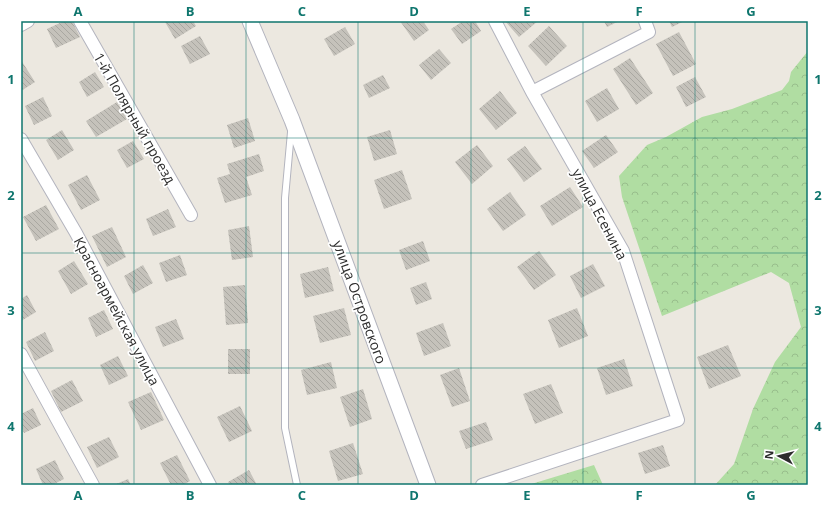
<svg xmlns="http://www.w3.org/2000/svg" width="829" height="506" font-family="'Open Sans',sans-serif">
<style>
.forest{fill:url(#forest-crowns)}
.building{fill:url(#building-back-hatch)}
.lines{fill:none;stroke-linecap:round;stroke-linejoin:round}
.service-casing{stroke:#b3b4be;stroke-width:8}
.minor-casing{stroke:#b3b4be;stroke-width:14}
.tertiary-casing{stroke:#b3b4be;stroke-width:17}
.service{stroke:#fff;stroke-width:6}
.minor{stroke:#fff;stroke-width:12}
.tertiary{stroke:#fff;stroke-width:15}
.grid{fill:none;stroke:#0f766e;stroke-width:1;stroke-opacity:0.55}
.labels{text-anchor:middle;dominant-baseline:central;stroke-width:3.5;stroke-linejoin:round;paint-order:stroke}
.street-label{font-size:14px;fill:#2c2c2c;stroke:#fff}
.neatline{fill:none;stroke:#0f766e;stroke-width:1.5}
.grid-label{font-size:13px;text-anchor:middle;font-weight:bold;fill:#0f766e}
</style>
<defs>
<pattern id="forest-crowns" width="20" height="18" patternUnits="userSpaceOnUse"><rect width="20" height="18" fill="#b0dda2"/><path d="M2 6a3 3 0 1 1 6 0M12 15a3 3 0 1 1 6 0" fill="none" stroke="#98be8c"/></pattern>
<pattern id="building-back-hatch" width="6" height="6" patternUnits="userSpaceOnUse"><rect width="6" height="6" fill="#c5c2bb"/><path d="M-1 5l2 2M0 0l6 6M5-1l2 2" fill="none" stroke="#a9a7a1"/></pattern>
</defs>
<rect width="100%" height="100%" fill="#ece8e0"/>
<!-- forest -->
<path class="forest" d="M808 51V224L806 227H808V485H715L734 464 753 409 775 362 801 327 789 283 771 272 662 316 622 197 619 176 647 145 666 137 702 117 732 109 782 90 789 81 791 72Z
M594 465 603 485H528Z"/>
<!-- building -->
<path class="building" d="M64 21H72L80 37 56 48 47 29Z
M193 21 196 26 175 39 165 22Z
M400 21H423L429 30 414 41Z
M463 21H475L481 31 462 44 451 29Z
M505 21H538L519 37Z
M604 21H619L607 27Z
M669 21H684L672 27Z
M549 26 567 46 546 66 528 46Z
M345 27 355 44 334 56 324 39Z
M679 32 696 64 673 76 656 44Z
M200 36 210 54 190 64 181 46Z
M439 49 451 63 431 80 419 65Z
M630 58 653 93 636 105 613 69Z
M21 60 35 82 21 91Z
M95 72 104 87 87 97 79 82Z
M383 75 390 88 369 98 363 85Z
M695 77 706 97 686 107 676 87Z
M607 88 619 109 597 122 585 101Z
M500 91 517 113 496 130 479 109Z
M43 97 52 116 34 125 25 106Z
M117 102 127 119 96 137 86 121Z
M248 118 255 141 234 148 227 125Z
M62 130 74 150 58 160 46 140Z
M390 130 397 154 374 161 367 137Z
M606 135 618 152 594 168 582 151Z
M133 141 144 159 127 168 117 150Z
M477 145 493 166 472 184 455 162Z
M525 146 542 169 524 182 507 159Z
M259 154 264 171 246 177 252 195 225 203 217 178 230 174 227 164Z
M402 170 412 199 384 209 374 180Z
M87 175 100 200 81 210 68 185Z
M570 187 583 207 552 226 540 206Z
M510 192 526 215 503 231 487 209Z
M46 205 59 229 36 241 23 217Z
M168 209 176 227 153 236 146 219Z
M249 226 253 257 232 260 228 230Z
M112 227 126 257 107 267 92 236Z
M423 241 430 261 406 270 399 250Z
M539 251 556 275 534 290 517 267Z
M180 255 187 275 166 282 159 263Z
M74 261 88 284 71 294 58 271Z
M593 264 605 286 581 298 570 276Z
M143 265 153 283 133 294 124 276Z
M328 267 334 291 305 298 300 274Z
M426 282 432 299 416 305 410 288Z
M245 285 248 323 226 325 223 287Z
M27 295 36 312 21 321V299Z
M344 308 351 335 320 343 313 316Z
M577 308 588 336 559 348 548 320Z
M104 310 113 329 96 337 88 318Z
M176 319 184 339 163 347 155 327Z
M443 323 451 346 424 356 416 333Z
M45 332 54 351 35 361 26 342Z
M728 345 741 376 709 389 697 357Z
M228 349H250V374H228Z
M118 356 128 376 109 385 100 365Z
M624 359 633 386 606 395 597 368Z
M331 362 337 388 307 395 301 370Z
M459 368 470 401 452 407 440 375Z
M72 380 83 401 61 412 51 391Z
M551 384 563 413 535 424 523 394Z
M363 389 372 419 350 427 340 397Z
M151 392 164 420 141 430 128 402Z
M240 406 252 431 229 442 217 417Z
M33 408 41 425 24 433 21 426V414Z
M486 422 493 440 466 449 459 431Z
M109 437 119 457 97 468 87 447Z
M353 443 363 474 338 481 329 451Z
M663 445 670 466 645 474 638 453Z
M177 455 190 481 183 485H171L160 463Z
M55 460 64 479 52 485H43L36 469Z
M249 470 257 485H230L228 482Z
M128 479 131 485H114Z"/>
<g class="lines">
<!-- service casing -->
<g class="service-casing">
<path id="service" d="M291 132 285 198V428L297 485"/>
</g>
<!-- minor casing -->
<g class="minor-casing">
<path id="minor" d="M80 21 191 215
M21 25 28 21
M532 92 649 32 645 21
M21 139 76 233 210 485
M21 354 93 485
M482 485 678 420 623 251 532 92 495 21"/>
</g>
<!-- tertiary casing -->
<g class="tertiary-casing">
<path id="tertiary" d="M250 21 292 120 428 485"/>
</g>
<!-- service -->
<use href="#service" class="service"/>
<!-- minor -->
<use href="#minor" class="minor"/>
<!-- tertiary -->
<use href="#tertiary" class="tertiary"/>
</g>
<!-- grid -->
<path class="grid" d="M134 21V485M246 21V485M358 21V485M471 21V485M583 21V485M695 21V485M21 138H808M21 253H808M21 368H808"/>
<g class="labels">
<!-- street labels -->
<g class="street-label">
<text transform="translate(135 118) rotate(60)">1-й Полярный проезд</text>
<text transform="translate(600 214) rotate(62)">улица Есенина</text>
<text transform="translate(360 302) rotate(70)">улица Островского</text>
<text transform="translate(117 311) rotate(62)">Красноармейская улица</text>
</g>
</g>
<!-- border -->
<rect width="829" height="506" fill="none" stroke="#ffffff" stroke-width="44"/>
<!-- north arrow -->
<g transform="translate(779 456) rotate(277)" stroke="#ffffff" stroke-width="3" paint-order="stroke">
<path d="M0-3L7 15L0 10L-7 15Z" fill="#2c2c2c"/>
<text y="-6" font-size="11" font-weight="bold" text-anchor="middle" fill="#2c2c2c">N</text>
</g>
<rect x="22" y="22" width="785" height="462" class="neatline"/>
<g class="grid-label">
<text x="78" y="16">A</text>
<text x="190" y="16">B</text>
<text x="302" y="16">C</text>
<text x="414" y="16">D</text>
<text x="527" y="16">E</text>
<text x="639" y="16">F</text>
<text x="751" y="16">G</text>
<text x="11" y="84">1</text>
<text x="818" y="84">1</text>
<text x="11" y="200">2</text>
<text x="818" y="200">2</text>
<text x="11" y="315">3</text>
<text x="818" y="315">3</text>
<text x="11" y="431">4</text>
<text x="818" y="431">4</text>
<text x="78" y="500">A</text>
<text x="190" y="500">B</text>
<text x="302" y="500">C</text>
<text x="414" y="500">D</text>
<text x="527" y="500">E</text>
<text x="639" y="500">F</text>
<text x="751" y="500">G</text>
</g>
</svg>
